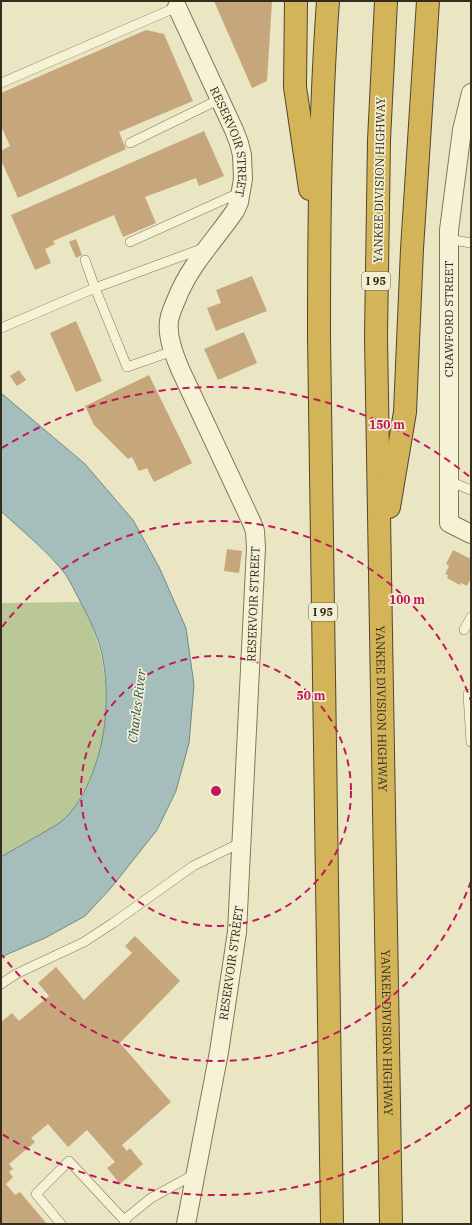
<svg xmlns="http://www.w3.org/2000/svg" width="472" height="1225" font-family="'IBM Plex Serif',serif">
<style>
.green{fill:#bac898}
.water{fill:#a5bebb;stroke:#6c8b89}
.building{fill:#c6a77b}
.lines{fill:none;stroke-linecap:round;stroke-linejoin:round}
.lane-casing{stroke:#83775b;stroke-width:10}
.street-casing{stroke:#83775b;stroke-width:20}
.highway-casing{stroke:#51452f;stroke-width:24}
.lane{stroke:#f6f2d5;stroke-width:9}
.street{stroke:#f6f2d5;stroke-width:18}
.highway{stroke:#d4b459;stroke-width:22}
.ring{fill:none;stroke:#c2185b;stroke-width:2;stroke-dasharray:7 5}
.labels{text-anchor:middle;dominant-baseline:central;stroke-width:3.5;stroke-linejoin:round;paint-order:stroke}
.shield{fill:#f3efd2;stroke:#6d6754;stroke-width:1}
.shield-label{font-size:11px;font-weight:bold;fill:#342d1e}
.street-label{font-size:12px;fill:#342d1e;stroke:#f3efd2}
.water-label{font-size:13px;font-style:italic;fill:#2e4f53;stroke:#f3efd2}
.centre{fill:#c2185b;stroke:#f3efd2;stroke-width:2}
.ring-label{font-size:12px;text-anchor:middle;font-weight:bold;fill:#c2185b;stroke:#f3efd2;stroke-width:3.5;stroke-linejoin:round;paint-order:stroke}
</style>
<rect width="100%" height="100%" fill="#eae6c3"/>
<!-- green -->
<path class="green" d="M80 602C113 658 115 732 84 790 79 800 74 810 66 818 60 825 51 829 43 833 29 841 15 849 1 857V603Z"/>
<!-- water -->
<path class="water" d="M1 393 85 464 133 520 159 567 186 628 194 685 189 743 176 791 157 830 111 888 85 916 45 938 1 957V857L58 824C77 811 89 784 96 763 108 728 110 679 99 643 94 628 87 614 79 599 75 592 71 583 66 575 48 551 23 532 1 511Z"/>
<!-- building -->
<path class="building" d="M214 1H272L267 81 252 88Z
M146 30 164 34 193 101 119 132 126 149 18 198 1 160V151L10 146 1 126V93Z
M204 131 224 176 199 186 196 178 145 197 156 223 123 237 114 215 53 241 55 244 45 249 51 263 35 270 11 215Z
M76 239 82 255 76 258 69 242Z
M252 276 267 311 216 331 207 308 221 303 216 290Z
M76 321 102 381 76 392 50 333Z
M244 332 257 363 218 380 204 349Z
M19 370 26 380 17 386 10 376Z
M149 375 192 463 154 482 147 468 139 471 132 457 128 459 94 425 85 406Z
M227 549 242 551 239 573 224 571Z
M453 550 471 559V578L467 586 461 583 460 585 447 578 448 575 445 574 449 566 446 564Z
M135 936 180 981 120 1043 171 1102 122 1145 127 1151 130 1148 143 1164 120 1184 107 1168 115 1162 87 1130 68 1147 48 1124 31 1138 35 1142 9 1164 13 1169 9 1172 13 1177 6 1184 15 1195 20 1192 47 1224H1V1022L12 1013 19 1021 49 996 38 983 56 967 84 1000 132 953 125 946Z"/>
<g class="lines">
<!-- lane casing -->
<g class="lane-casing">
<path id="lane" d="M1 83 177 7
M130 143 220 99
M448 239 471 243
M130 242 241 192
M1 328 95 288 85 260
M173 351 127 367 95 288 204 248
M449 481 471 490
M464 630 471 617
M471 694H468L471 742
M1 984 16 974 84 942 113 923 193 866 242 842
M124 1220 151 1198 195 1174
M61 1224 36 1194 69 1161 124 1220 126 1224"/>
</g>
<!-- street casing -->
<g class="street-casing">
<g id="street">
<path id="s1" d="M177 7 234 130 239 143 242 155 243 179 239 202 235 211C215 240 190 265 177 298 174 305 170 313 169 321 167 337 174 354 180 369L252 523 255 531 256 548 237 932 219 1052 186 1224"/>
<path d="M471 93 462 130 449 230V523L471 534"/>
</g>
</g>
<!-- highway casing -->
<g class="highway-casing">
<g id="highway">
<path d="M296 1 295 87 310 189"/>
<path d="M328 1C320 112 319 224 319 336L332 1224"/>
<path id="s2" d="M386 1 379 140 376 337 391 1224"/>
<path d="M389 507 405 412 412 249 428 1"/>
</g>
</g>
<!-- lane -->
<use href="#lane" class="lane"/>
<!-- street -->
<use href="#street" class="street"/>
<!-- highway -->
<use href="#highway" class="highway"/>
</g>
<!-- distance rings -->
<g class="ring">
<circle cx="216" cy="791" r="135"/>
<path d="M471 881A270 270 0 0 1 2 955M2 627A270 270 0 0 1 471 701"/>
<path d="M470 1105A404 404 0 0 1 2 1134M2 448A404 404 0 0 1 470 477"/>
</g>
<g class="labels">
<!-- shield labels -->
<g class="shield">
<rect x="362" y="272" width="28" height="18" rx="3"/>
<rect x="309" y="603" width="28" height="18" rx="3"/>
</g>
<g class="shield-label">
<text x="376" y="281">I 95</text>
<text x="323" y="612">I 95</text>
</g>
<!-- street labels -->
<g class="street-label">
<text stroke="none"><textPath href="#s1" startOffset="146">RESERVOIR STREET</textPath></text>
<text transform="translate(379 180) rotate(-89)">YANKEE DIVISION HIGHWAY</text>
<text transform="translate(448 319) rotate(-90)">CRAWFORD STREET</text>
<text transform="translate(253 604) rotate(-88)">RESERVOIR STREET</text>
<text stroke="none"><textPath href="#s2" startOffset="708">YANKEE DIVISION HIGHWAY</textPath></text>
<text transform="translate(231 963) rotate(-82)">RESERVOIR STREET</text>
<text stroke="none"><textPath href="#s2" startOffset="1032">YANKEE DIVISION HIGHWAY</textPath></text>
</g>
<!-- water labels -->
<g class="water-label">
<text transform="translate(137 706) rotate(-83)">Charles River</text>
</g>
</g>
<circle cx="216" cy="791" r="6" class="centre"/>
<g class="ring-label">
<text x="387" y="429">150 m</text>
<text x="407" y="604">100 m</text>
<text x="311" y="700">50 m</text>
</g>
<!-- border -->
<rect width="472" height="1225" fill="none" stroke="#342d1e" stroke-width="4"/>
</svg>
